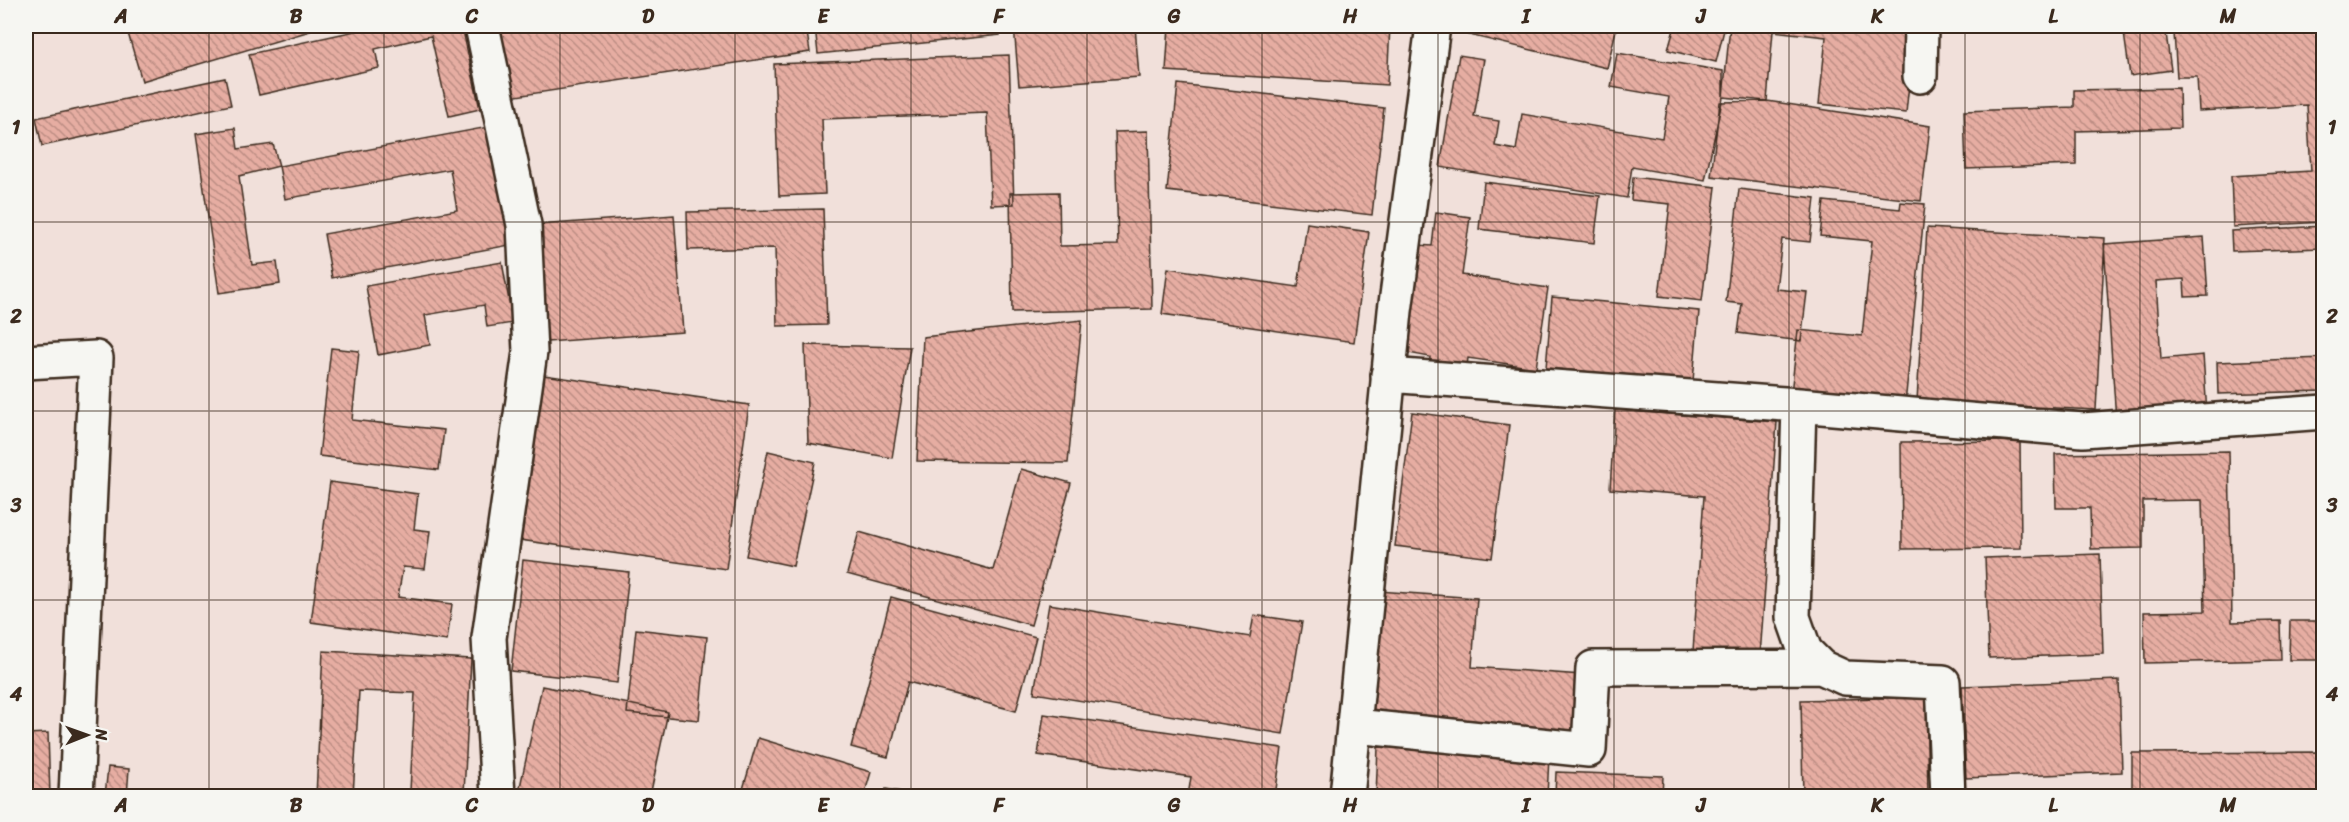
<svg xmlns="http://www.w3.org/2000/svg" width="2349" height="822" font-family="Sriracha,sans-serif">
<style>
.building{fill:url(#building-back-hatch);stroke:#3b2a1e;stroke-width:1.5}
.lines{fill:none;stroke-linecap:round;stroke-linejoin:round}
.minor-casing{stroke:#3b2a1e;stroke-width:38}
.tertiary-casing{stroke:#3b2a1e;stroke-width:38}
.minor{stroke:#f6f6f2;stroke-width:33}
.tertiary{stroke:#f6f6f2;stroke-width:33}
.grid{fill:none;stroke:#3b2a1e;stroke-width:1.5;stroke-opacity:0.55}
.neatline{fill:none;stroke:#3b2a1e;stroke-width:2}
.grid-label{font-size:20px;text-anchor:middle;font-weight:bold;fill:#3b2a1e}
</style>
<defs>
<pattern id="building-back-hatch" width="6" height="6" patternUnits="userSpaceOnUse" patternTransform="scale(1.5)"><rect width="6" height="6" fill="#e6ada2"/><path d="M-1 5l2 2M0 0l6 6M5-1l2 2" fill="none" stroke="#bc8d83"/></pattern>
</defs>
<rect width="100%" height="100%" fill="#f1e0da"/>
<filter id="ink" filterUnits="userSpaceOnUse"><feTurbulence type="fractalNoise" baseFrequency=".0167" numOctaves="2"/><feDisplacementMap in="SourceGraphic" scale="12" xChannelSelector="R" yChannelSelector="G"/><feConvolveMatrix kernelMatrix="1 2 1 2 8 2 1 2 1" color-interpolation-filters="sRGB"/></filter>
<g filter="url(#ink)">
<!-- building -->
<path class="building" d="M154 26H308L310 31 142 81 128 33Z
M378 26H462L480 109 449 116 431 36 375 49 379 68 259 95 249 54Z
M500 26H806L810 52 510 97Z
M815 26H999L1000 35 818 54Z
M1014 26H1135L1139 77 1019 86Z
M1169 26H1390L1387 85 1166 71Z
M1463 26H1617L1607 68 1461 33Z
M1675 26H1725L1716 62 1668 50Z
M1730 26H1915L1906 113 1819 104 1826 37 1773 31 1767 101 1723 97Z
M2123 26H2170H2165L2171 70 2130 76Z
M2295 26H2324V222L2233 227 2231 176 2311 171 2307 105 2199 111 2197 77H2177L2174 33Z
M1617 53 1723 71V97L1705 180 1632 167 1627 198 1440 167 1459 55 1484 59 1474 117 1499 121 1495 146 1516 150 1522 114 1662 138 1669 97 1611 87Z
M1009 55 1014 204 991 205 987 113 822 119 825 194 779 196 774 64Z
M225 78 231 105 42 146 36 118Z
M1178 84 1384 108 1372 215 1167 191Z
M2179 88 2180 128 2076 131V165L1966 169 1964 111 2074 107V90Z
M1767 101 1930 126 1921 201 1711 176 1720 102Z
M488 127 510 245 332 278 324 234 457 210 450 169 285 199 279 166Z
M235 128 238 149 273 144 279 166 239 176 252 265 277 262 280 284 219 293 196 134Z
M1148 131 1152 309 1012 312 1010 193 1059 192 1060 246 1118 245 1115 132Z
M1633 177 1716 187 1702 301 1659 296 1670 204 1631 200Z
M1484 182 1600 196 1594 243 1479 229Z
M1739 189 1815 198 1810 242 1782 239 1776 289 1807 292 1801 341 1738 333 1742 304 1726 302Z
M1824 201 1900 209 1901 202 1925 204 1905 404 1791 394 1798 330 1862 336 1872 241 1820 236Z
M823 209 827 325 777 326 775 248 688 250 687 212Z
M1436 212 1470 217 1462 275 1548 288 1536 368 1468 358 1466 374 1429 369 1430 357 1403 352 1418 245 1432 246Z
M674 215 683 332 547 342 538 225Z
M1307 223 1369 232 1354 342 1162 314 1168 268 1298 287Z
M2324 226V273L2323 248 2232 251 2231 231Z
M1927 228 2105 238 2096 410 1917 401Z
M2204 237 2208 296 2185 297 2184 279 2156 281 2161 359 2203 355 2207 413 2116 420 2104 244Z
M502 262 513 323 487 327 484 305 425 315 430 345 378 355 366 286Z
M1552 297 1699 311 1693 381 1546 368Z
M1082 320 1068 463 917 461 923 337Z
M805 345 910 347 892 458 808 443Z
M331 348 359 351 352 420 444 430 439 470 319 456Z
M2324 358V391L2218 394 2217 362Z
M544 375 749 405 726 569 520 540Z
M1615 410 1777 422 1760 656 1693 651 1704 496 1610 489Z
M1412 412 1509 425 1492 558 1395 546Z
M2020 441 2021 548 1902 549 1901 442Z
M768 451 815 462 793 566 746 556Z
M2229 451 2232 622 2280 621 2281 660 2145 663 2144 612 2205 611 2202 500 2143 501V548L2091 549 2090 508H2056L2055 454Z
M1021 469 1071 483 1031 625 847 574 859 532 993 570Z
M330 482 418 494 414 529 430 531 425 569 403 567 398 597 452 604 447 641 311 622Z
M2100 554 2103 654 1989 658 1985 558Z
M523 560 629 572 617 683 511 671Z
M1378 591 1477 598 1472 667 1582 675 1578 732 1370 717Z
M891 597 1036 637 1016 711 908 682 888 757 851 747Z
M1049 604 1250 637 1254 615 1302 622 1283 734 1034 693Z
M2290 621H2324V660H2289Z
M636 629 707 637 699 720 627 713Z
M323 651 471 659 464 793 410 791 415 693 359 691 353 796H316Z
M2119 680 2122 772 1966 778 1962 686Z
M542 686 668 712 650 796H518Z
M1926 697 1928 796H1803L1801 700Z
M1044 714 1282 748 1275 796H1188L1191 777 1038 755Z
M48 733 50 796H26V734Z
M758 738 871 772 864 796H741Z
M1378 747 1549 757 1547 796H1376Z
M2324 752V796H2132V753Z
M108 767 129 769 127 796H105Z
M1556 772 1663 776 1662 796H1555Z
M886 789 923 796H885Z"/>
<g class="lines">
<!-- minor casing -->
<g class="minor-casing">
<path id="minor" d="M482 26 524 225 530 352 489 638 498 796
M1920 76 1921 26
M26 362 96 358 76 796
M1388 375 1799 405
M1355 726 1589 750 1593 668 1821 667
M1948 796 1943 682 1845 678 1821 667 1805 651 1793 617 1799 405 2083 430 2324 412"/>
</g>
<!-- tertiary casing -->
<g class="tertiary-casing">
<path id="tertiary" d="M1347 796 1395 311 1433 26"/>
</g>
<!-- minor -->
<use href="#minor" class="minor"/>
<!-- tertiary -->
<use href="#tertiary" class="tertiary"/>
</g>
</g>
<!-- grid -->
<path class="grid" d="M209 26V796M384 26V796M560 26V796M735 26V796M911 26V796M1087 26V796M1262 26V796M1438 26V796M1614 26V796M1789 26V796M1965 26V796M2140 26V796M26 222H2324M26 411H2324M26 600H2324"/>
<!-- margin -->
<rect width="2349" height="822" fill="none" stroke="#f6f6f2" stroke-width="66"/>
<!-- north arrow -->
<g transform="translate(87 735) rotate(89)" stroke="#f6f6f2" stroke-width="4.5" paint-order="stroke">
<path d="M0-4.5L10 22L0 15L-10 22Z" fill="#3b2a1e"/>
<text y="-9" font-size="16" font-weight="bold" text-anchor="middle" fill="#3b2a1e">N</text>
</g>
<rect x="33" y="33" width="2283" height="756" class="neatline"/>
<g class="grid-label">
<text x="121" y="23">A</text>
<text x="296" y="23">B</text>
<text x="472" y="23">C</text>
<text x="648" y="23">D</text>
<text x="823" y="23">E</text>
<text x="999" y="23">F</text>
<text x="1174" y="23">G</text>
<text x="1350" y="23">H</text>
<text x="1526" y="23">I</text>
<text x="1701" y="23">J</text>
<text x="1877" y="23">K</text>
<text x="2053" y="23">L</text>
<text x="2228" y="23">M</text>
<text x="16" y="134">1</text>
<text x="2332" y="134">1</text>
<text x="16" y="323">2</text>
<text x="2332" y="323">2</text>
<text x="16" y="512">3</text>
<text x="2332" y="512">3</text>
<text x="16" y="701">4</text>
<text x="2332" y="701">4</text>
<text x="121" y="812">A</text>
<text x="296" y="812">B</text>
<text x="472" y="812">C</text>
<text x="648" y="812">D</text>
<text x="823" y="812">E</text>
<text x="999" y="812">F</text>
<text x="1174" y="812">G</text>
<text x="1350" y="812">H</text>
<text x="1526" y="812">I</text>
<text x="1701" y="812">J</text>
<text x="1877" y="812">K</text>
<text x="2053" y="812">L</text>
<text x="2228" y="812">M</text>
</g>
</svg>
